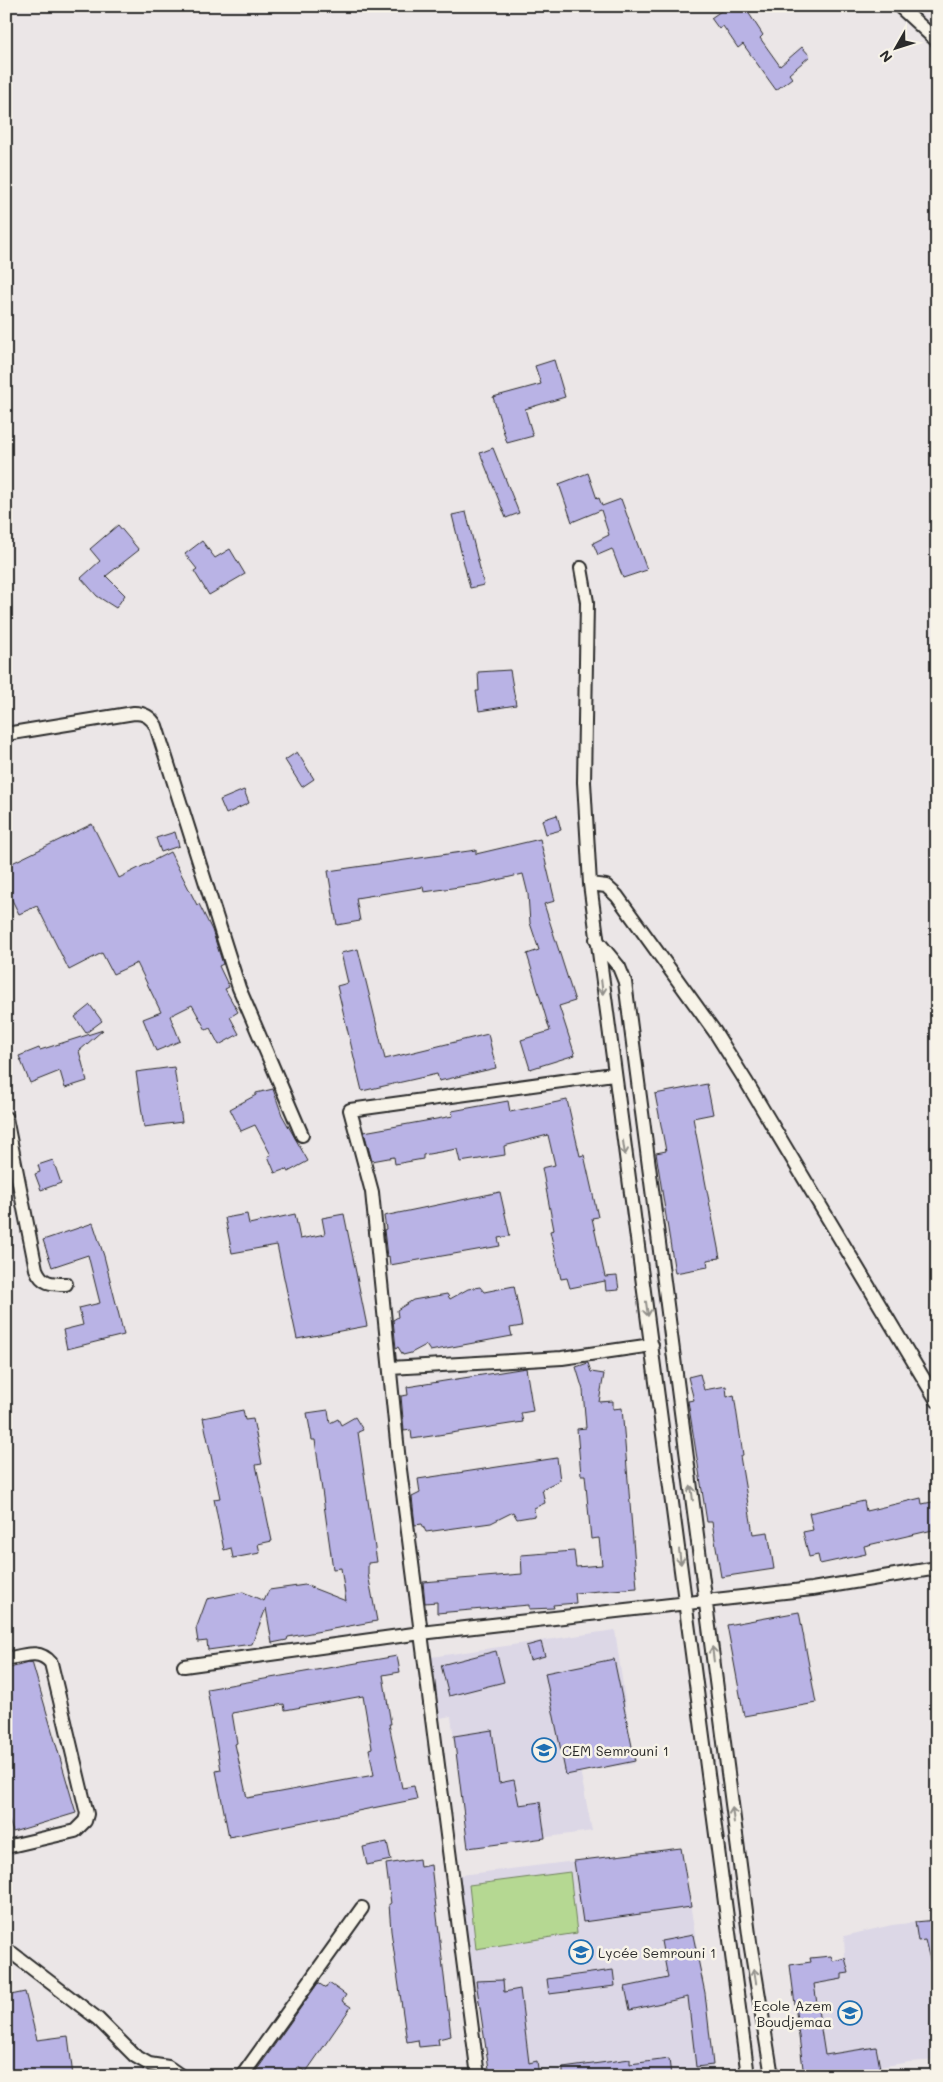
<svg xmlns="http://www.w3.org/2000/svg" width="943" height="2082" font-family="Mali,sans-serif">
<style>
.built{fill:#dcd7e6}
.green{fill:#b5d892;stroke:#70825e}
.building{fill:#b9b3e5;stroke:#2b2b2b;fill-rule:evenodd}
.lines{fill:none;stroke-linecap:round;stroke-linejoin:round}
.minor-casing{stroke:#2b2b2b;stroke-width:16}
.minor{stroke:#f7f3e8;stroke-width:12}
.oneway{stroke:#918f8a}
.labels{text-anchor:middle;dominant-baseline:central;stroke-width:5;stroke-linejoin:round;paint-order:stroke}
.poi-label{font-size:14px;fill:#2b2b2b;stroke:#f7f3e8;text-anchor:start}
</style>
<rect width="100%" height="100%" fill="#ebe6e7"/>
<filter id="ink" filterUnits="userSpaceOnUse"><feTurbulence type="fractalNoise" baseFrequency=".02" numOctaves="2"/><feDisplacementMap in="SourceGraphic" scale="10" xChannelSelector="R" yChannelSelector="G"/><feConvolveMatrix kernelMatrix="1 2 1 2 8 2 1 2 1" color-interpolation-filters="sRGB"/></filter>
<g filter="url(#ink)">
<!-- built -->
<path class="built" d="M615 1630 634 1764 580 1770 592 1831 468 1848 451 1716 440 1718 431 1657Z
M681 1848 705 1997 714 2076H490L479 2003 472 2005 453 1876Z
M937 1920V2060L909 2062 827 2076H804L790 1965 810 1962V1958L831 1956 833 1961 845 1958 844 1936 892 1925Z"/>
<!-- green -->
<path class="green" d="M570 1872 577 1933 476 1949 469 1885Z"/>
<!-- building -->
<path class="building" d="M728 6H744L763 35 760 38 780 66 802 47 810 56 789 74 792 78 776 90 743 44 738 48 723 26 719 29 711 18Z
M554 360 565 397 525 409 533 436 507 443 493 397 541 384 535 366Z
M493 448 519 513 506 518 480 453Z
M588 473 597 499 599 498 602 506 621 499 647 570 623 578 612 549 598 555 593 543 609 535 601 510 572 522 559 484Z
M466 512 484 585 470 588 452 515Z
M118 525 139 550 106 576 125 595 116 608 97 596 81 578 100 561 90 549Z
M202 541 215 558 230 549 245 574 209 595 194 571 197 569 185 554Z
M510 670 516 705 479 711 476 691H479L478 672Z
M297 752 314 779 302 787 285 760Z
M244 790 249 803 226 814 220 800Z
M557 815 561 830 546 834 542 820Z
M92 824 119 878 170 852 197 905 199 904 212 930 223 964 219 966 229 987 225 989 238 1012 230 1017 239 1034 219 1045 210 1028 206 1030 192 1005 170 1016 180 1041 156 1051 143 1019 161 1012 137 963 113 974 102 953 69 970 37 906 19 914 6 888V866Z
M175 832 179 846 161 852 156 838Z
M540 839 555 901 544 904 575 1001 559 1006 575 1055 530 1069 521 1040 550 1031 527 954 539 950 530 923 528 894 523 874 480 884 424 892 423 887 356 898 360 921 337 925 328 871 476 850V854Z
M358 949 385 1059 488 1034 496 1068 439 1081 437 1074 362 1091 337 986 348 983 341 953Z
M90 1005 102 1021 86 1033 75 1017Z
M103 1030 79 1051 87 1081 65 1088 60 1071 30 1083 19 1056 39 1048 40 1050Z
M174 1067 182 1122 144 1127 136 1072Z
M707 1084 713 1114 693 1118 720 1258 707 1260 708 1267 675 1273 656 1153 666 1151 655 1094Z
M273 1089 282 1115 308 1161 288 1172 286 1169 275 1173 268 1156 271 1155 255 1125 241 1131 230 1109 256 1095V1093Z
M567 1100 580 1156 584 1155 598 1217 592 1218 605 1277 617 1276 619 1290 606 1291 605 1281 570 1288 567 1278 561 1279 550 1231 554 1230 542 1168 555 1165 548 1135 504 1146 505 1155 460 1162 457 1149 423 1155V1159L395 1164 394 1157 372 1161 364 1132 453 1116 452 1111 508 1101 510 1112Z
M53 1160 61 1183 41 1190 35 1174 40 1172 38 1165Z
M500 1192 510 1236 498 1238 500 1246 390 1265 389 1256 387 1257 384 1230 386 1229 384 1216Z
M247 1214 249 1224 295 1214 300 1239 325 1234 322 1218 344 1214 367 1326 297 1339 277 1245 232 1253 225 1218Z
M93 1223 104 1256 124 1335 67 1349 63 1330 83 1325 79 1308 100 1303 88 1255 52 1267 43 1240Z
M514 1286 522 1326 510 1328 512 1336 430 1351 426 1345 411 1353 403 1355 398 1347 396 1348 393 1320 398 1317 397 1310 413 1300 447 1294 450 1299 468 1289 480 1287 484 1292Z
M588 1363 591 1372 604 1374 599 1402 613 1401V1409L622 1408 637 1588 575 1593 576 1603 553 1605 554 1608 529 1609V1605L437 1613V1602L425 1603 423 1582 522 1574 521 1555 574 1551 576 1567 602 1565 599 1538 591 1539 585 1475H581L577 1429 586 1428 583 1390 576 1367Z
M526 1368 533 1411 521 1413 523 1422 412 1439 411 1430 404 1431 401 1396 408 1395 407 1387Z
M700 1374 704 1390 726 1386 727 1397 734 1395 743 1455 740 1456 753 1534 768 1532 774 1569 721 1577 712 1522H707L688 1401 694 1400 688 1377Z
M243 1410 245 1420 253 1419 262 1464 256 1465 272 1541 258 1544 260 1553 233 1558 231 1548 224 1550 214 1499 220 1498 203 1418Z
M328 1410 330 1423 338 1419 341 1425 355 1417 363 1430 358 1432 377 1562 368 1563V1574L377 1621 288 1637 287 1640 272 1643 266 1608 252 1644 208 1650 207 1641 198 1642 196 1629 207 1599 243 1592 264 1601 269 1590 305 1585 346 1601 341 1568 333 1569 315 1440H312L307 1413Z
M557 1458 560 1480 542 1489 545 1503 534 1508 535 1516 517 1519 513 1512 491 1523 426 1532 422 1524 415 1525 412 1497 420 1493 418 1479Z
M921 1498 922 1504 937 1501V1529L864 1546 866 1554 820 1564 818 1555 809 1557 803 1532 813 1530 809 1513 864 1501 866 1511Z
M799 1612 816 1703 744 1716 727 1625Z
M541 1642 545 1656 530 1660 526 1646Z
M496 1651 504 1682 449 1696 441 1665Z
M397 1656 400 1672 383 1675 391 1724H389L402 1788 414 1786 417 1799 229 1837 216 1771 221 1770 207 1689ZM363 1696 372 1748 369 1749 374 1775 247 1798 235 1744 237 1743 232 1713 284 1704 285 1710Z
M614 1659 635 1761 566 1775 545 1673Z
M32 1662 76 1813 13 1832 6 1812V1669Z
M492 1730 499 1783 514 1780 519 1805 540 1802 545 1838 468 1848 454 1736Z
M387 1842 391 1860 367 1865 363 1847Z
M681 1848 691 1907 583 1922 574 1861Z
M419 1859 420 1867 431 1865 451 2036 438 2039 439 2045 419 2047 418 2040 407 2042 391 1931 389 1904H391L386 1864Z
M937 1920V1967L932 1968 925 1940 918 1941 915 1922Z
M693 1935 705 1993 713 2065 696 2067 688 1997 630 2010 625 1987 668 1978 661 1941Z
M831 1956 833 1961 845 1958 849 1973 842 1974V1979L814 1984 825 2055 876 2047 880 2068 827 2076H804L790 1965 811 1962 810 1958Z
M613 1970 615 1986 549 1994 547 1979Z
M503 1980 504 1992 520 1989 529 2063 537 2061 539 2076H490L476 1981Z
M318 1983 326 1988 329 1983 346 1995 342 2001 351 2007 322 2049 306 2072 298 2067 292 2076H257L254 2074Z
M25 1992 37 2040 68 2036 73 2076H6V1996Z
M630 2059V2064L669 2059 671 2076H563V2068Z"/>
<g class="lines">
<!-- minor casing -->
<g class="minor-casing">
<path id="minor" d="M899 6 937 41
M581 568 587 602 584 782 590 884 748 2076
M6 734 134 713C145 713 151 717 156 726L239 988 302 1135
M590 884 606 886 617 896 715 1032 747 1083 937 1401
M596 939 619 967 625 982 750 1942 772 2076
M6 1118 36 1269C42 1284 51 1284 66 1284
M390 1368 562 1358 652 1345
M6 1659C23 1656 39 1648 51 1663L87 1814 85 1821 75 1831 6 1847
M184 1666 421 1633 812 1589 937 1568
M12 1953 98 2019 135 2056 149 2064 168 2067 181 2076
M242 2076 362 1908
M478 2076 399 1462 372 1192 350 1110 613 1074"/>
</g>
<!-- minor -->
<use href="#minor" class="minor"/>
</g>
<!-- one-way arrows -->
<defs><path id="oneway-shaft" d="M-6 0H5M1.5-3L5.5 0L1.5 3" fill="none" stroke-width="1.6" stroke-linecap="round" stroke-linejoin="round" transform="scale(1.25)"/></defs>
<g class="oneway">
<use href="#oneway-shaft" transform="translate(602 987) rotate(83)"/>
<use href="#oneway-shaft" transform="translate(624 1148) rotate(82)"/>
<use href="#oneway-shaft" transform="translate(647 1309) rotate(82)"/>
<use href="#oneway-shaft" transform="translate(692 1493) rotate(-97)"/>
<use href="#oneway-shaft" transform="translate(680 1557) rotate(83)"/>
<use href="#oneway-shaft" transform="translate(713 1654) rotate(-97)"/>
<use href="#oneway-shaft" transform="translate(733 1815) rotate(-97)"/>
<use href="#oneway-shaft" transform="translate(755 1976) rotate(-99)"/>
</g>
</g>
<!-- icons -->
<defs>
<g id="school-ring" transform="scale(1.25)"><circle r="9.5" fill="#f7f3e8" stroke="#1f6fb2" stroke-width="1.5"/><path d="M0-5L7-2L0 1L-7-2ZM-4 1L0 2.5L4 1V4Q0 6-4 4Z" fill="#1f6fb2"/></g>
</defs>
<g fill-rule="evenodd">
<use href="#school-ring" x="544" y="1750"/>
<use href="#school-ring" x="581" y="1952"/>
<use href="#school-ring" x="850" y="2013"/>
</g>
<g class="labels">
<!-- poi labels -->
<g class="poi-label">
<text x="562" y="1750">CEM Semrouni 1</text>
<text x="598" y="1952">Lycée Semrouni 1</text>
<text x="832" y="2005" text-anchor="end">Ecole Azem<tspan x="832" dy="16">Boudjemaa</tspan></text>
</g>
</g>
<!-- margin -->
<rect width="943" height="2082" fill="none" stroke="#f7f3e8" stroke-width="25"/>
<rect x="12" y="12" width="918" height="2057" fill="none" stroke="#2b2b2b" stroke-width="2" filter="url(#ink)"/>
<!-- north arrow -->
<g transform="translate(896 48) rotate(231)" stroke="#f7f3e8" stroke-width="4" paint-order="stroke">
<path d="M0-4L9 19L0 12L-9 19Z" fill="#2b2b2b"/>
<text y="-8" font-size="14" font-weight="bold" text-anchor="middle" fill="#2b2b2b">N</text>
</g>
</svg>
